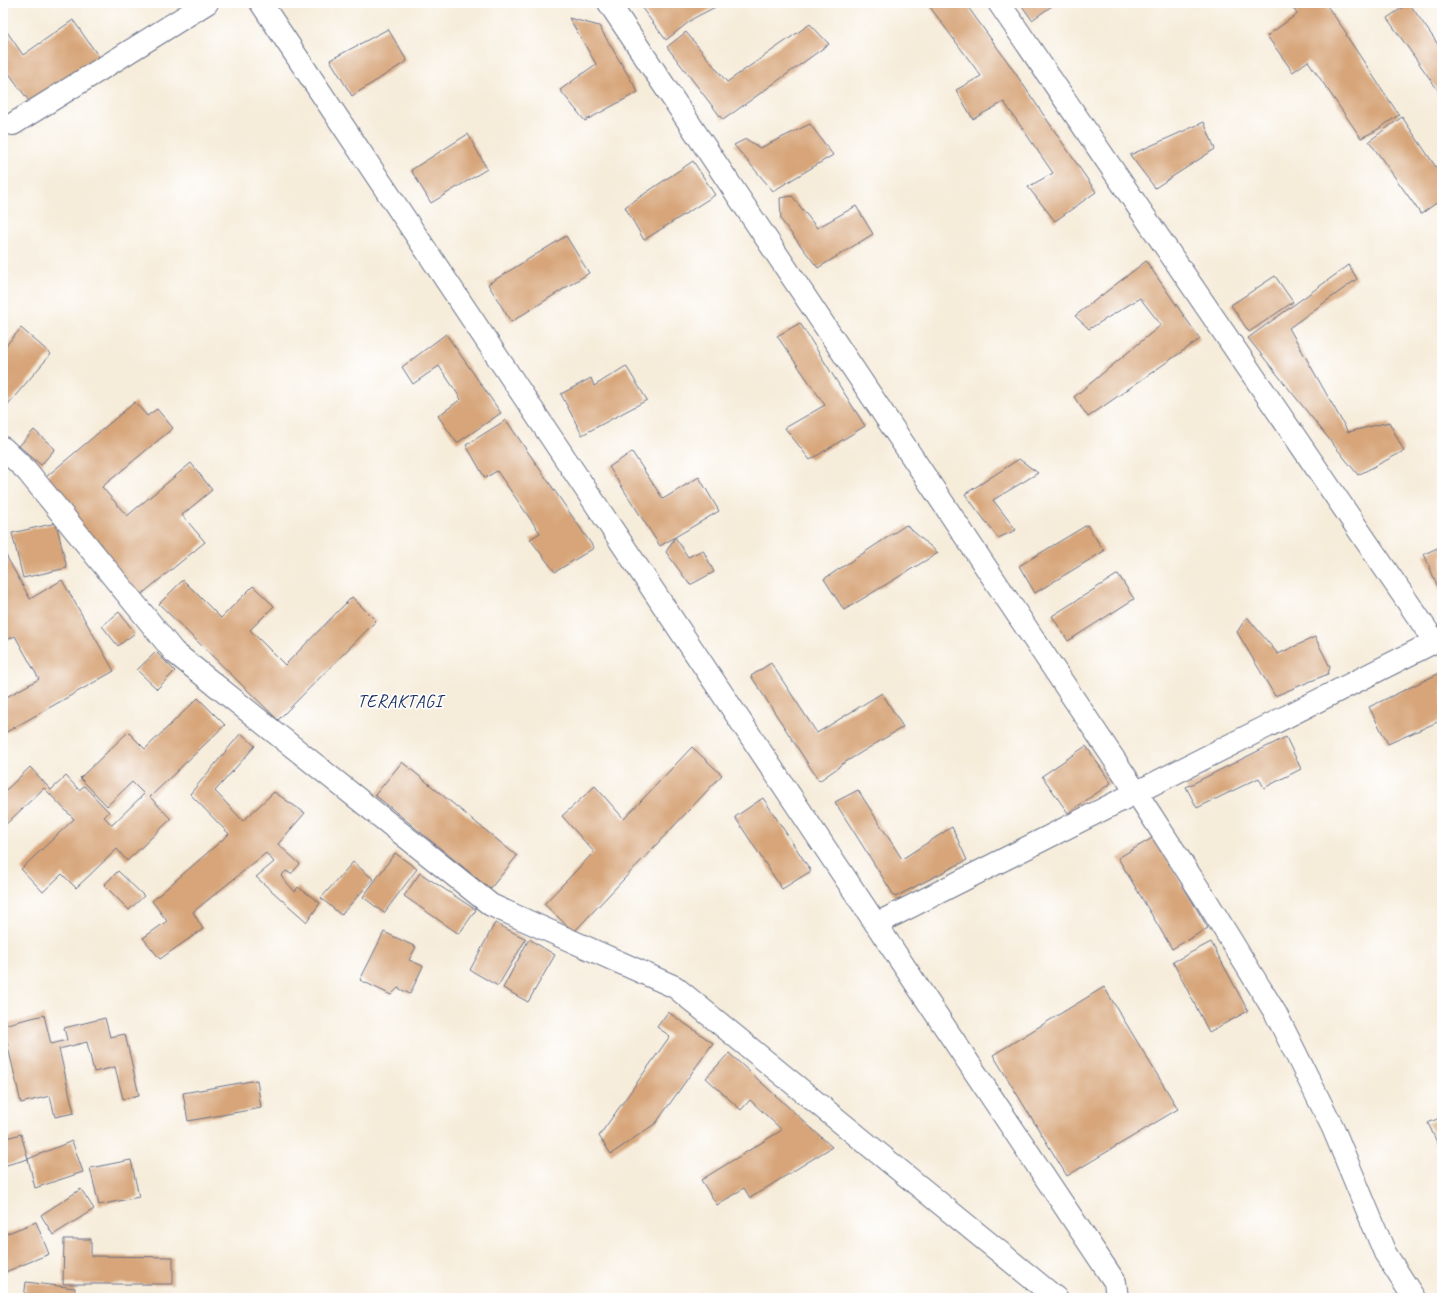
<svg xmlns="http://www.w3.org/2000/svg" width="1445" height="1301" font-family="Caveat,sans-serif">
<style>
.building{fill:#d7a579}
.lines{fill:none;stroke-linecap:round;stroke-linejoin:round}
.minor-casing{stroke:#687189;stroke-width:24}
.minor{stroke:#fff;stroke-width:22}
.labels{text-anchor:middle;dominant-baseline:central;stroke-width:3.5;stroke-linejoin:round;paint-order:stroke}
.quarter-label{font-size:18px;letter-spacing:1px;fill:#1b2f5e;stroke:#fff}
</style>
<rect width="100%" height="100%" fill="#fff"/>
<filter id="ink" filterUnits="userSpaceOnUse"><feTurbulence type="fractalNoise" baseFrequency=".025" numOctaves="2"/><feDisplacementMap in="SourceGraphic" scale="8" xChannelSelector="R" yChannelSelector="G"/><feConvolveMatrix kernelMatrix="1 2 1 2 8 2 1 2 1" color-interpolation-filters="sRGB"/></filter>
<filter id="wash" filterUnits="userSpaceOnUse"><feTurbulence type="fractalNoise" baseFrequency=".012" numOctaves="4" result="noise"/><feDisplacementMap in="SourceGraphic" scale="16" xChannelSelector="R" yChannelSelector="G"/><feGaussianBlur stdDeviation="0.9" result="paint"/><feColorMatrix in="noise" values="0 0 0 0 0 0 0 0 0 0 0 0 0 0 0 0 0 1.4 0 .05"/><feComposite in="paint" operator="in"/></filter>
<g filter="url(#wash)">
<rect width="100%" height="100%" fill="#f6ecda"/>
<g id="blocks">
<!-- building -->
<path class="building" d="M638 3H670L672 7 677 3H723L694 18 666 40Z
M927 3H965L1007 61 1096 192 1055 221 1028 187 1053 173 1004 102 973 119 956 90 981 76Z
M1020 3H1056L1032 20Z
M1290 3H1325L1347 34 1346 35 1399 115 1375 131 1361 138 1308 61 1293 72 1267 36 1297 14Z
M1409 3 1442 50V96L1387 18Z
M569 18 599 26 638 92 585 121 560 90 596 64Z
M73 20 99 57 31 104 3 65V26L23 55Z
M810 24 829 44 723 120 667 47 686 32 727 82Z
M388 29 407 61 352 96 330 60Z
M1402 117 1442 176V199L1421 214 1369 141Z
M1204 122 1215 149 1155 188 1130 155Z
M810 124 833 155 773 191 734 145 746 139 760 148Z
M468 134 487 169 431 203 411 170Z
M693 161 715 195 644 240 625 207Z
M792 196 817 228 856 206 873 234 818 268 781 220 780 198Z
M566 236 589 273 511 322 488 284Z
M1146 261 1200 339 1088 417 1074 397 1161 325 1140 298 1089 329 1075 316Z
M1349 265 1357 279 1289 328 1348 432 1389 422 1404 451 1358 475 1248 338Z
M1275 276 1293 302 1249 332 1231 305Z
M800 323 865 426 810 460 785 428 825 405 777 336Z
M21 328 51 354 3 410V349Z
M446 334 501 413 457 443 438 416 461 399 439 366 413 384 402 367Z
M626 366 647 400 582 435 561 394 591 378 594 386Z
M135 402 147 416 157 409 173 428 102 487 127 516 191 463 212 490 182 515 205 542 137 598 40 482Z
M506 420 594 548 555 572 530 539 540 533 497 471 485 478 466 445Z
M34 430 55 449 41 465 19 446Z
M632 452 663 499 699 477 719 511 660 546 609 467Z
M1019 459 1038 473 993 500 1016 530 998 538 965 494Z
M56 523 67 568 23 578 12 533Z
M906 525 938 553 844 610 824 579Z
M1087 525 1104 551 1035 593 1019 566Z
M675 537 688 557 703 550 714 572 690 585 666 552Z
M1442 546V597L1424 554Z
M3 550 30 599 62 580 114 671 3 734V699L39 679 15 636 3 642Z
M1118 574 1134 599 1068 641 1052 616Z
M183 580 221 618 253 586 274 606 250 630 285 665 352 597 376 621 278 720 159 604Z
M119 612 135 633 118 646 102 626Z
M1247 617 1278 654 1315 637 1330 667 1328 674 1275 696 1237 632Z
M156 652 175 671 157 689 137 670Z
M771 663 817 733 882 693 903 727 839 766V767L819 781 751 676Z
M1442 672V720L1388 744 1369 707Z
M198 698 225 725 150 797 171 819 127 861 117 849 76 888 62 874 43 892 21 869 74 819 44 788 3 827V793L30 767 51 790 66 776 79 790 84 786 109 812 104 817 112 825 144 794 132 782 107 806 80 778 128 732 145 749Z
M241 733 255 746 215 791 243 821 274 792 305 813 278 844 300 864 291 874 286 871 281 876 295 892 298 887 320 903 307 922 256 877 274 862 266 853 193 912 203 929 160 959 143 938 167 921 152 901 229 834 190 794Z
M1286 737 1301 769 1264 788 1259 778 1197 808 1186 787Z
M1086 746 1111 783 1068 813 1042 776Z
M692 747 722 775 574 932 544 904 594 852 562 816 595 786 624 819Z
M402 762 517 856 490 889 375 795Z
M858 790 902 859 952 827 967 860 895 897 835 802Z
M763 798 811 871 782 889 735 817Z
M1154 837 1208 928 1172 949 1118 858Z
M395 853 417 869 384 913 363 897Z
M353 862 373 879 341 915 321 898Z
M118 871 144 896 129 910 104 885Z
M420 873 476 910 459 934 404 896Z
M495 923 526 939 498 986 470 970Z
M384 932 416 947 409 960 423 966 410 994 398 988 391 995 360 980Z
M529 939 555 955 528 1002 503 988Z
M1211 942 1248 1011 1209 1032 1173 962Z
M1104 987 1178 1109 1067 1176 993 1055Z
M668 1012 713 1043 656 1123 611 1154 599 1136 670 1036 657 1027Z
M44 1015 51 1044 67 1040 64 1028 105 1018 110 1037 125 1034 139 1095 123 1099 115 1067 94 1072 87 1042 59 1049 74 1113 55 1117 50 1096 21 1103 3 1025Z
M729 1053 832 1147 750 1198 744 1188 717 1205 701 1180 782 1130 750 1100 741 1110 706 1078Z
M257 1080 261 1108 188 1121 183 1093Z
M1442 1117V1153L1428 1123Z
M21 1134 28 1159 72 1141 83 1172 35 1188 28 1159 3 1166V1139Z
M131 1160 139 1197 99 1205 90 1168Z
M81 1189 94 1209 53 1235 41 1215Z
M36 1222 49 1254 3 1273V1235Z
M64 1239H91V1256L173 1257V1284H63Z
M26 1282 75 1288 74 1298H24Z"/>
</g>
</g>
<g filter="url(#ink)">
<use href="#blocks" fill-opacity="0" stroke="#687189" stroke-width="1"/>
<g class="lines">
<!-- minor casing -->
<g class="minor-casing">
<path id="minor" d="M261 3 1115 1282 1117 1298
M609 3 1136 792 1208 903 1276 1014 1333 1128 1385 1253 1414 1298
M999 3 1435 642
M13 124 207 3
M3 448 27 471 174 652 491 905 675 987 1056 1298
M876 924 1442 638"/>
</g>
<!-- minor -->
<use href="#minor" class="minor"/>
</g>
</g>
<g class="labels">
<!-- quarter labels -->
<g class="quarter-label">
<text x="400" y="701">TERAKTAGI</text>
</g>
</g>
<!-- margin -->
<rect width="1445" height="1301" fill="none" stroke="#fff" stroke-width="16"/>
</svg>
